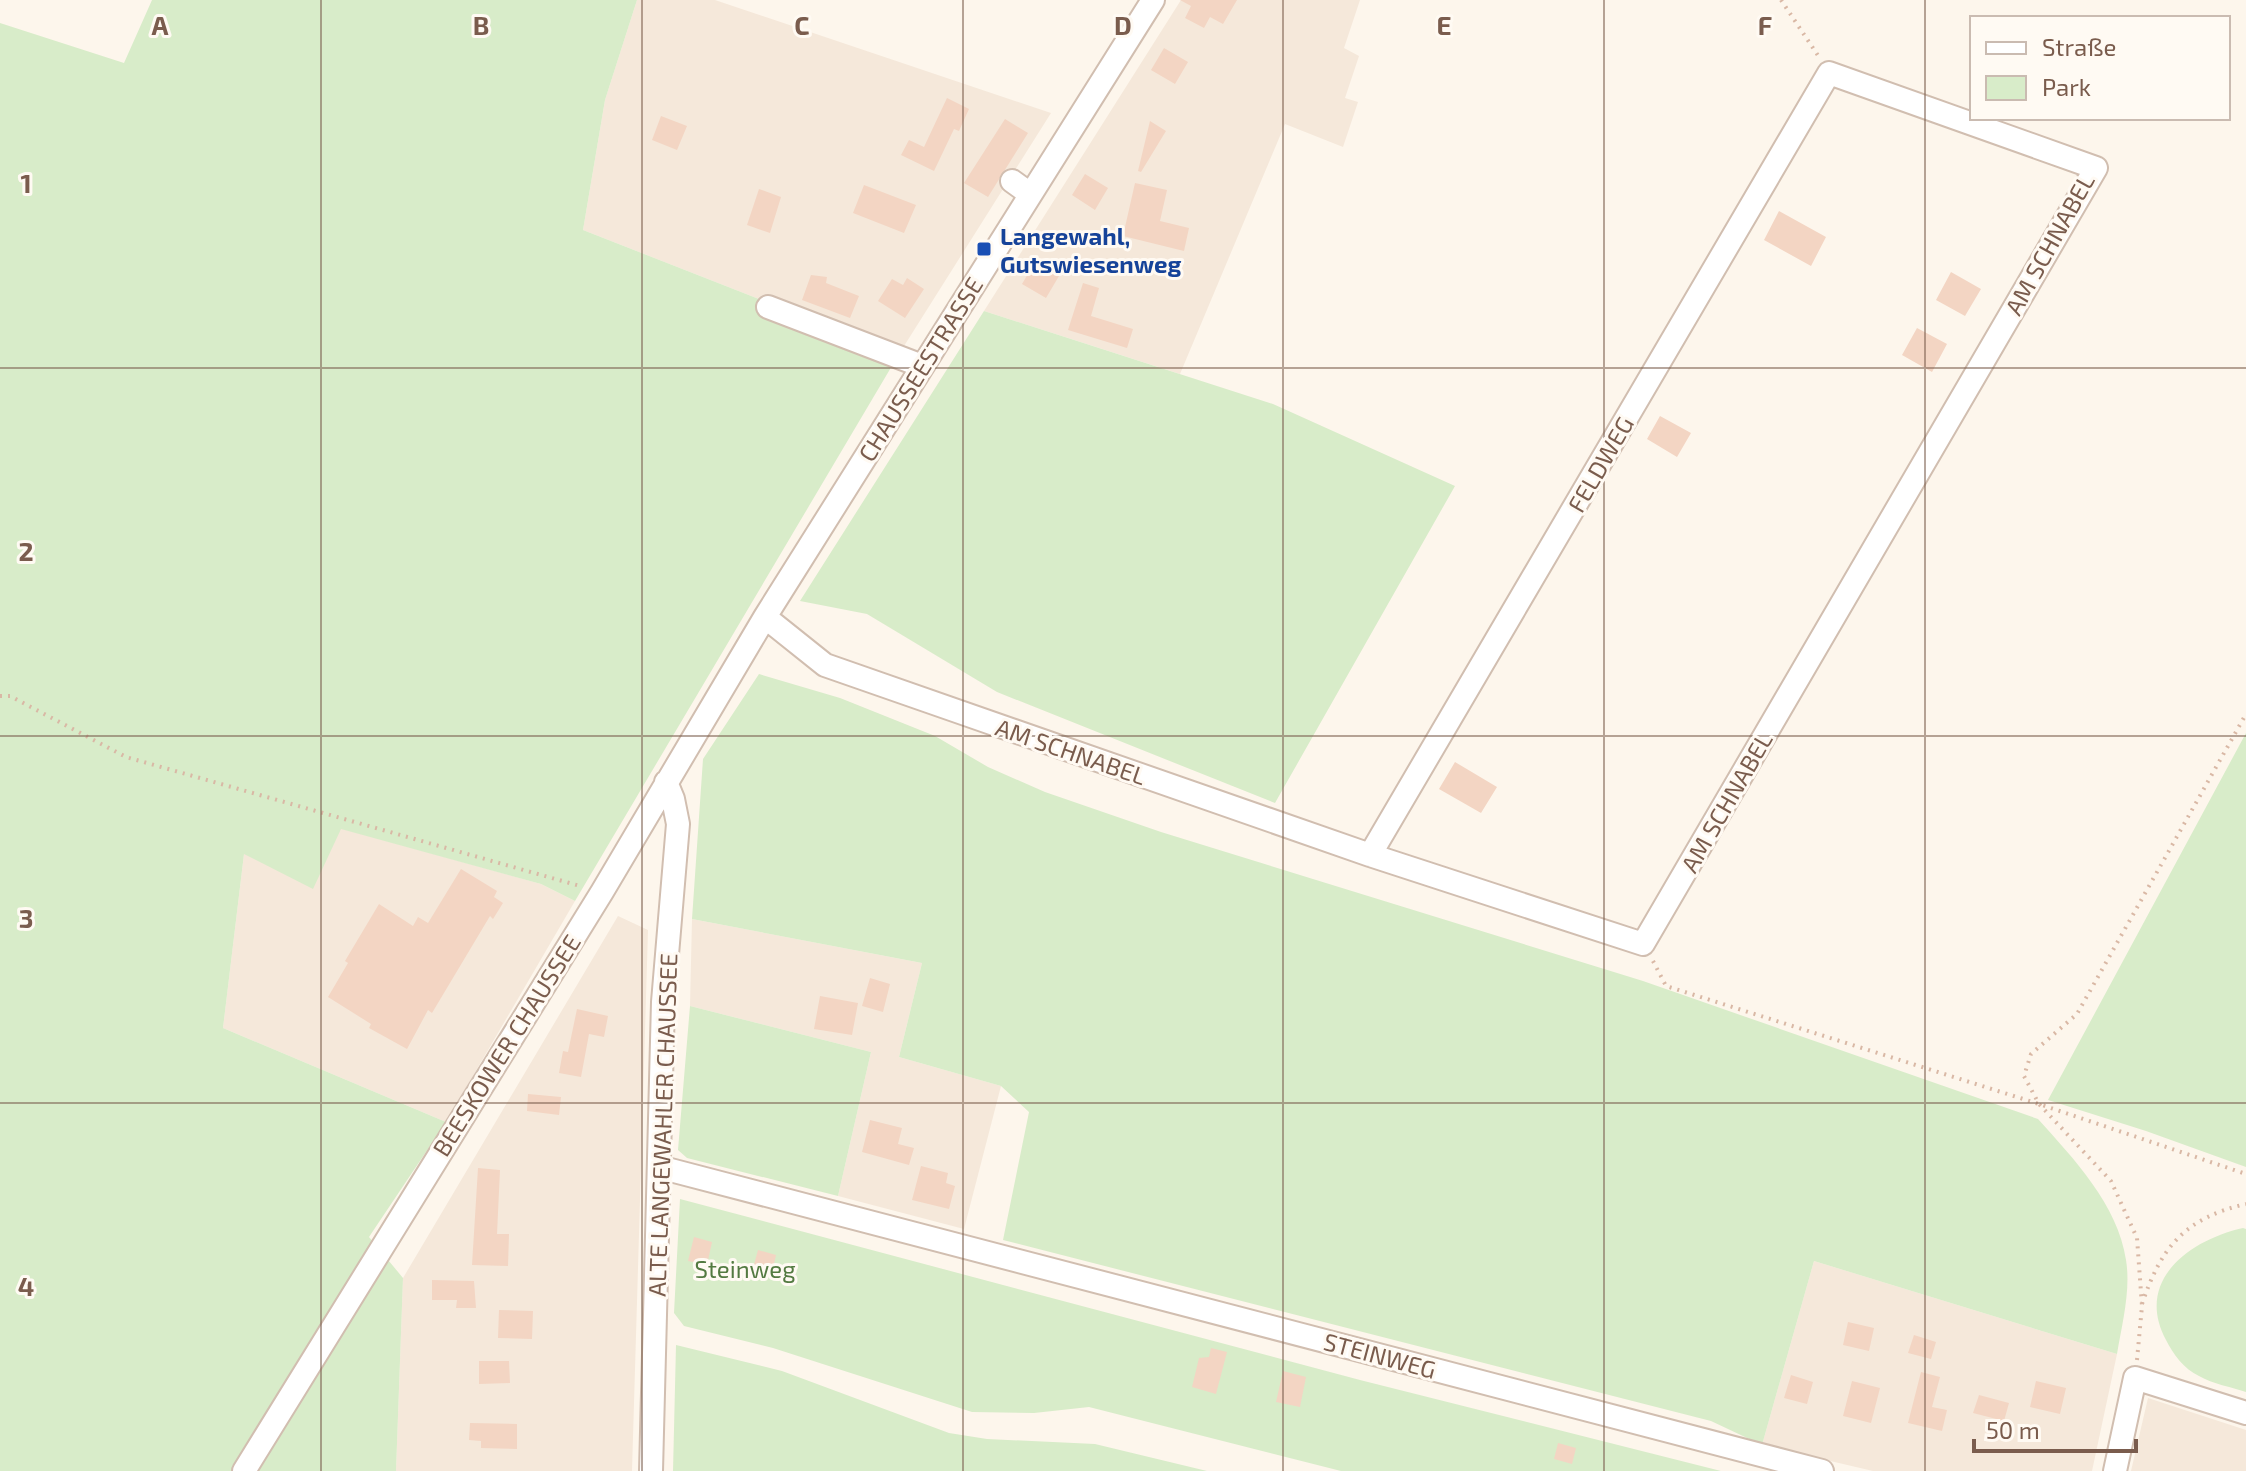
<svg xmlns="http://www.w3.org/2000/svg" width="2246" height="1471" font-family="'Exo 2',sans-serif">
<style>
.residential{fill:#f5e8da}
.green{fill:#d8ecc9}
.building{fill:#f3d5c3}
.lines{fill:none;stroke-linecap:round;stroke-linejoin:round}
.minor-casing{stroke:#d1beb0;stroke-width:26}
.path{stroke:#d9b8a5;stroke-width:4;stroke-dasharray:2 6;stroke-linecap:butt}
.minor{stroke:#fff;stroke-width:22}
.grid{fill:none;stroke:#7a5c4d;stroke-width:2;stroke-opacity:0.55}
.transit-dot{fill:#1a4fb4;stroke:#fffaf3;stroke-width:3}
.labels{text-anchor:middle;dominant-baseline:central;stroke-width:6;stroke-linejoin:round;paint-order:stroke}
.transit-label{font-size:24px;font-weight:bold;fill:#164399;stroke:#fffaf3;text-anchor:start}
.street-label{font-size:24px;fill:#7a5c4d;stroke:#fffaf3}
.park-label{font-size:24px;fill:#537a41;stroke:#fffaf3}
.grid-label{font-size:26px;text-anchor:middle;font-weight:bold;fill:#7a5c4d;stroke:#fffaf3;stroke-width:6;stroke-linejoin:round;paint-order:stroke}
</style>
<rect width="100%" height="100%" fill="#fdf6ec"/>
<!-- residential -->
<path class="residential" d="M637 0H715L1051 113 899 354 583 230 605 100Z
M1181 0H1360L1344 48 1359 56 1345 98 1358 102 1343 147 1285 124 1180 374 984 311Z
M340 828 541 884 575 901 446 1122 223 1028 244 854Z
M618 916 648 930 632 1471H396L403 1278Z
M692 919 922 963 899 1057 1001 1086 964 1229 838 1196 871 1052 690 1006Z
M1814 1261 2117 1354 2092 1471H1873L1762 1445Z
M2148 1398 2246 1430V1471H2131Z"/>
<!-- green -->
<path class="green" d="M152 0H637L605 100 583 230 899 354 575 901 541 884 341 829 313 889 244 854 223 1028 446 1122 369 1237 403 1278 396 1471H0V23L124 63Z
M984 311 1273 404 1455 486 1275 803 997 692 867 614 800 601Z
M759 674 840 698 935 736 988 767 1045 792 1161 832 1643 981 2038 1119C2074 1159 2118 1205 2126 1260 2131 1290 2122 1324 2117 1354L1814 1261 1762 1445 1711 1421 1003 1240 1029 1112 1001 1086 899 1057 922 963 692 919 703 759Z
M2246 733V1167L2146 1131 2048 1100Z
M690 1006 871 1052 838 1196 687 1158 678 1150Z
M680 1199 1360 1380 1721 1471H1341L1089 1407 1034 1413 972 1412 773 1348 684 1326 674 1313Z
M2243 1228 2246 1229V1392C2231 1387 2213 1384 2199 1376 2184 1369 2173 1354 2166 1340 2134 1280 2190 1240 2243 1228Z
M676 1345 782 1371 949 1433 987 1439 1095 1444 1207 1471H673Z"/>
<!-- building -->
<path class="building" d="M1180 0H1237L1223 24 1210 17 1204 28 1185 18 1191 6Z
M1164 48 1188 62 1175 84 1151 70Z
M947 98 969 109 959 131 954 129 934 171 901 155 909 140 924 147Z
M661 116 687 126 677 150 652 140Z
M1005 119 1028 133 988 197 964 183Z
M1150 121 1166 131 1141 172 1138 171Z
M1085 174 1108 188 1095 210 1072 195Z
M1135 183 1167 190 1160 221 1189 228 1184 251 1123 236Z
M864 185 916 205 904 233 853 213Z
M759 189 781 197 770 233 747 225Z
M1779 211 1826 237 1811 266 1764 240Z
M1035 262 1059 276 1046 298 1022 284Z
M1951 272 1981 289 1965 316 1936 300Z
M811 275 827 277 826 283 859 296 850 318 802 300Z
M907 278 924 289 905 318 878 301 892 279 903 285Z
M1083 283 1099 288 1091 316 1133 329 1127 348 1068 330Z
M1917 328 1947 344 1932 372 1902 355Z
M1660 416 1691 433 1677 457 1647 439Z
M1455 762 1497 787 1481 813 1439 789Z
M461 869 497 891 494 897 503 903 493 919 490 916 432 1013 428 1010 407 1049 369 1028 371 1024 328 997 348 963 345 961 379 904 413 926 418 917 428 923Z
M870 978 890 984 883 1012 862 1006Z
M820 996 858 1003 852 1035 814 1029Z
M577 1009 608 1016 604 1037 589 1034 581 1077 559 1073 563 1051 568 1052Z
M528 1094 561 1097 559 1115 527 1111Z
M870 1120 902 1128 898 1144 914 1148 909 1165 862 1152Z
M921 1166 948 1173 946 1183 955 1186 949 1209 912 1200Z
M478 1168 500 1170 497 1234H509L508 1266 472 1265Z
M694 1237 712 1242 707 1265 688 1261Z
M758 1250 776 1255 772 1273 753 1268Z
M432 1280 474 1281 476 1308H456L457 1300H432Z
M499 1310 533 1311 532 1339 498 1338Z
M1848 1322 1874 1328 1869 1351 1843 1345Z
M1914 1335 1936 1342 1931 1359 1908 1353Z
M1211 1348 1227 1352 1216 1394 1192 1387 1199 1358 1209 1357Z
M479 1361H509L510 1383 479 1384Z
M1283 1371 1306 1377 1300 1407 1276 1402Z
M1921 1372 1940 1377 1932 1407 1947 1410 1942 1431 1908 1423Z
M1791 1375 1813 1382 1807 1404 1784 1398Z
M1852 1381 1880 1388 1871 1423 1843 1416Z
M2036 1381 2066 1388 2060 1414 2030 1407Z
M1979 1395 2009 1403 2004 1421 1973 1413Z
M470 1423 517 1424V1449L481 1448V1441L469 1440Z
M1558 1443 1576 1448 1572 1464 1554 1459Z"/>
<g class="lines">
<!-- minor casing -->
<g class="minor-casing">
<path id="minor" d="M1012 181 1030 194
M768 307 922 366
M765 617 825 665 1370 855 1643 944 2096 168 1829 73 1370 855
M659 1167 1822 1471
M244 1471 602 892 765 617 1153 0
M651 1471 663 1002 678 824 673 799 666 782
M2115 1471 2135 1378 2246 1413"/>
</g>
<!-- path -->
<path class="path" d="M1781 0 1819 57
M0 696H10L126 757 580 886
M1653 961 1666 986 2039 1104 2246 1174
M2142 1304C2161 1247 2185 1218 2246 1204
M2137 1360 2142 1306 2137 1238 2111 1181 2039 1104 2024 1076 2031 1054 2077 1014 2246 714"/>
<!-- minor -->
<use href="#minor" class="minor"/>
</g>
<!-- grid -->
<path class="grid" d="M321 0V1471M642 0V1471M963 0V1471M1283 0V1471M1604 0V1471M1925 0V1471M0 368H2246M0 736H2246M0 1103H2246"/>
<!-- markers -->
<rect class="transit-dot" x="976" y="241" width="16" height="16" rx="4"/>
<g class="labels">
<!-- transit labels -->
<g class="transit-label">
<text x="1000" y="235">Langewahl,<tspan x="1000" dy="28">Gutswiesenweg</tspan></text>
</g>
<!-- street labels -->
<g class="street-label">
<text transform="translate(2049 244) rotate(-61)">AM SCHNABEL</text>
<text transform="translate(920 369) rotate(-58)">CHAUSSEESTRASSE</text>
<text transform="translate(1600 464) rotate(-60)">FELDWEG</text>
<text transform="translate(1071 751) rotate(19)">AM SCHNABEL</text>
<text transform="translate(1726 802) rotate(-60)">AM SCHNABEL</text>
<text transform="translate(506 1045) rotate(-58)">BEESKOWER CHAUSSEE</text>
<text transform="translate(662 1125) rotate(-88)">ALTE LANGEWAHLER CHAUSSEE</text>
<text transform="translate(1380 1355) rotate(15)">STEINWEG</text>
</g>
<!-- park labels -->
<g class="park-label">
<text x="745" y="1268">Steinweg</text>
</g>
</g>
<g class="grid-label">
<text x="160" y="35">A</text>
<text x="481" y="35">B</text>
<text x="802" y="35">C</text>
<text x="1123" y="35">D</text>
<text x="1444" y="35">E</text>
<text x="1765" y="35">F</text>
<text x="26" y="193">1</text>
<text x="26" y="561">2</text>
<text x="26" y="928">3</text>
<text x="26" y="1296">4</text>
</g>
<!-- legend -->
<rect x="1970" y="16" width="260" height="104" fill="#fffaf3" stroke="#cabbb1" stroke-width="2"/>
<rect x="1986" y="42" width="40" height="12" fill="#ffffff" stroke="#cabbb1" stroke-width="2"/>
<text x="2042" y="56" font-size="24" fill="#7a5c4d">Straße</text>
<rect x="1986" y="76" width="40" height="24" fill="#d8ecc9" stroke="#cabbb1" stroke-width="2"/>
<text x="2042" y="96" font-size="24" fill="#7a5c4d">Park</text>
<!-- scale -->
<path d="M1974 1439v12h162v-12" fill="none" stroke="#7a5c4d" stroke-width="4"/>
<text x="1986" y="1439" font-size="24" fill="#7a5c4d" stroke="#fffaf3" stroke-width="6" paint-order="stroke">50 m</text>
</svg>
